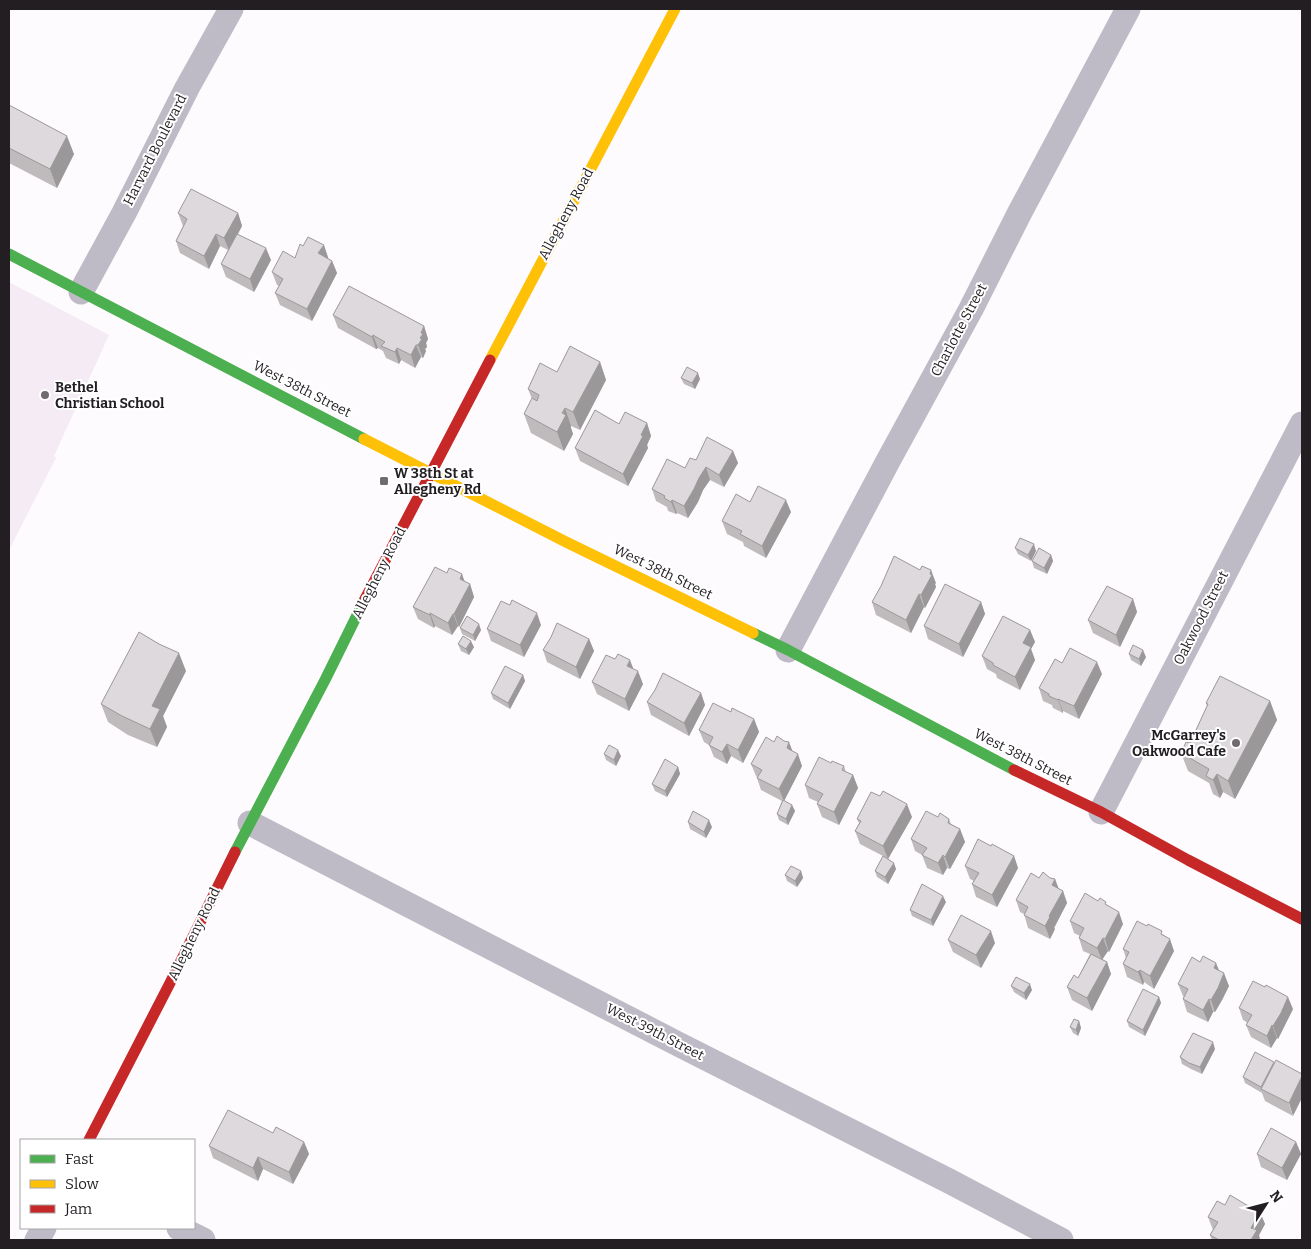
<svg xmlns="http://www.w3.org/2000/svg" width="1311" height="1249" font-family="Bitter,serif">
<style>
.built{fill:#f4ebf4}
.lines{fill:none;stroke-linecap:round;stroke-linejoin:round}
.street{stroke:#bfbbc6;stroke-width:25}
.fast{stroke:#4caf50;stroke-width:11}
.slow{stroke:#ffc107;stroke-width:11}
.jam{stroke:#c62828;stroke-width:11}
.wall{fill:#bfbbbd}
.shaded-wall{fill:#9b989a}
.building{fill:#ded9dc;stroke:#9b989a}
.poi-dot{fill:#6f6b6f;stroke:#fff;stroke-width:2}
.labels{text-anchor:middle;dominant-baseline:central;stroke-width:4;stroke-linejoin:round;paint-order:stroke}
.street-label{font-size:14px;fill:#221e22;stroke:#fff}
.poi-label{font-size:14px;font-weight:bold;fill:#221e22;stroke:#fff;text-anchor:start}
</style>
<rect width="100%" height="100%" fill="#fefbfe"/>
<!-- built -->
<path class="built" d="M9 282 109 335 54 456 56 458 9 550Z"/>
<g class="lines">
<!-- street -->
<path class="street" d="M81 292 124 213 187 88 231 9
M788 650 888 461 971 309 1020 212 1128 9
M1101 812 1302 424
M250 823 676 1043 949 1181 1061 1240
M179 1228 203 1240
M37 1240 44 1228"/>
<!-- fast -->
<path class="fast" d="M9 254 364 439
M753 633 788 650 1014 770
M235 852 325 680 365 599"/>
<!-- slow -->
<path class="slow" d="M490 360 675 9
M364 439 566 542 753 633"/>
<!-- jam -->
<path class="jam" d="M365 599 490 360
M1014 770 1101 812 1188 860 1302 919
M89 1140 170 983 235 852"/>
</g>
<!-- wall -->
<path class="wall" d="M9 105 74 154 57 188 9 163Z
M178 213H238L242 226 238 234 271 260 254 292 226 277 221 264 228 250 220 246 209 269 180 253 176 241 183 226Z
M303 246 328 257V258L332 261 337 273 312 321 280 305 275 293 279 286 277 285 272 272 295 258Z
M333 315 424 326 428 339 426 343 427 347 425 349 426 351 423 358 421 357 415 368 401 360 399 364 386 358 383 351 378 348 376 349 338 328Z
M600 362 606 380 580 430 571 426V428L573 434 564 451 531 433 524 414 532 399 528 389 557 372Z
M681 378 700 379 695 389 684 384Z
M647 423 651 436 647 445 648 448 628 486 580 461 575 448 619 424Z
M733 451 738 463 724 487 710 480 703 490 698 502 688 518 677 513 676 514 668 511 667 507 656 501 652 489 685 468 696 460Z
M750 502 791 512 766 558 744 546 743 542 727 534 722 521Z
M1015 548 1036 551 1031 561 1018 554Z
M1051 555 1053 561 1047 574 1034 568 1032 561Z
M447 573 462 574 465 582 470 584 474 597 459 627 458 626 452 635 435 626 434 628 418 619 413 607Z
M936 583 935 584 936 587 925 608 924 607 911 633 876 615 872 602Z
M1133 599 1137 612 1120 647 1093 633 1088 620Z
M981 602 985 614 963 657 928 639 924 626Z
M541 625 524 657 491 641 487 629Z
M460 628 481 630 475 641 462 634Z
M1030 630 1035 642 1031 649 1035 660 1020 690 997 678 996 674 987 669 982 656Z
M589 639 594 651 580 679 547 662 543 650Z
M458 644 474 647 469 655 461 651Z
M1129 654 1146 657 1141 666 1131 660Z
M1062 663 1102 674 1079 719 1063 711V713L1053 708 1052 705 1043 701 1039 688Z
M186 671 163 716 167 727 157 747 128 735 108 722 101 704Z
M523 675 525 681 510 709 493 699 491 693Z
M592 682 643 684 629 711 597 694Z
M701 693 705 705 689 736 651 715 647 702Z
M1270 701 1277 720 1235 799 1223 792 1220 798 1213 794 1209 783 1188 771 1181 753 1190 743 1207 706 1206 703Z
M731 712 754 719 759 732 743 763 731 756 727 764 714 757 709 745 704 742 699 730Z
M792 751 802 766 784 801 792 805 795 811 788 825 779 820 777 814 782 801 761 790 757 778V777L756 776 751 764Z
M604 754 621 756 616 766 606 760Z
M831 763 844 766 846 772 853 775 858 788 839 825 822 817 817 804 818 802 809 798 805 785Z
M678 767 680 774 667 797 655 791 652 784Z
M912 817 888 859 896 869 888 884 877 877 875 871 883 856 860 844 855 831 859 823 857 819Z
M938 817 949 819 951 824 960 829 965 842 950 869 947 868 943 875 927 868 922 855 915 851 911 839Z
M688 822 712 827 706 838 690 829Z
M991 846 1014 856 1018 868 997 907 976 897 972 884 974 881 970 879 965 866Z
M801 871 803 878 797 887 787 881 785 875Z
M1039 878H1050L1055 879 1058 888 1063 891 1067 903 1054 928 1055 929 1050 939 1028 928 1024 914 1020 912 1016 900Z
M1098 901 1107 905 1123 924 1109 952 1108 951 1102 959 1107 962 1111 974 1092 1011 1072 1000 1067 987 1078 978 1090 954 1083 951 1079 938 1080 936 1074 933 1070 921Z
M946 902 933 926 912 916 910 910Z
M1147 926 1164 935 1174 951 1154 989 1144 982 1143 985 1127 977 1123 964 1126 958 1123 949Z
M948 940 995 943 981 968 953 952Z
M1200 962 1219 971 1229 986 1222 1000 1215 1012H1213L1208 1022 1187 1012 1183 999 1184 997 1183 996 1178 984Z
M1011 986 1032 990 1026 1000 1014 992Z
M1159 997 1161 1003 1145 1036 1129 1027 1127 1021Z
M1239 1008 1293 1009 1278 1039 1277 1038 1271 1048 1251 1037 1246 1025 1248 1023 1243 1020Z
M1079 1021 1081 1028 1078 1036 1073 1033 1070 1027Z
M1215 1049 1202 1074 1191 1069 1182 1064 1180 1057Z
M1275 1063 1293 1116 1265 1101 1262 1093 1245 1083 1243 1077Z
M273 1133 304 1142 309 1154 293 1184 263 1169 258 1181 213 1158 209 1146Z
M1296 1142 1301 1154 1287 1180 1261 1167 1257 1154Z
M1245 1204 1260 1212 1265 1224 1259 1235 1260 1240H1212L1210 1235 1213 1230 1208 1217 1225 1205Z"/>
<!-- shaded-wall -->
<path class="shaded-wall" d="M67 136 74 154 57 188 50 169Z
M238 213 242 226 229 250 224 238Z
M216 234 220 246 209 269 204 256Z
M324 245 328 257 323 266 318 253Z
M266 248 271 260 254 292 250 279Z
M332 261 337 273 312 321 307 309Z
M424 326 428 339 426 343 427 347 425 349 426 351 423 358 418 345 421 333Z
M373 335 378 348 376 349 372 337Z
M416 345 421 357 415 368 411 355Z
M397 348 401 360 399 364 395 352Z
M600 362 606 380 580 430 573 412Z
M698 373 700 379 695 389 692 383Z
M565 408 571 426V428L573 434 564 451 557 432Z
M647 423 651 436 647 445 648 448 628 486 623 474Z
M733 451 738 463 724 487 719 475Z
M706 467 710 480 703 490 698 502 688 518 684 506 699 478Z
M672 500 677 513 676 514 671 502Z
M786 500 791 512 766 558 762 546Z
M1034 544 1036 551 1031 561 1028 555Z
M1051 555 1053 561 1047 574 1044 568Z
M931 570 936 583 935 584 936 587 925 608 921 595Z
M462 574 466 587 460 579Z
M470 584 474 597 459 627 454 614Z
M919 594 924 607 911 633 906 620Z
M1133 599 1137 612 1120 647 1116 635Z
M981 602 985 614 963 657 959 644Z
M430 613 435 626 434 628 430 615Z
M537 613 541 625 524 657 520 645Z
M453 614 458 626 452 635 448 623Z
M479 624 481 630 475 641 473 635Z
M1030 630 1035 642 1031 649 1035 660 1020 690 1015 677 1023 643Z
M589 639 594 651 580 679 576 667Z
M471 641 474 647 469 655 466 649Z
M1143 650 1146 657 1141 666 1139 659Z
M179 653 186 671 163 716 167 727 157 747 150 729 152 706Z
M630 660 635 673 627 666Z
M1097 662 1102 674 1079 719 1074 706Z
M638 671 643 684 629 711 625 699Z
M523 675 525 681 510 709 508 703Z
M701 693 705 705 689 736 684 723Z
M1058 699 1063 711V713L1058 700Z
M1270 701 1277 720 1235 799 1228 781Z
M754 719 759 732 743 763 738 750Z
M789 742 794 755 787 748Z
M727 744 731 756 727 764 722 752Z
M618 750 621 756 616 766 614 760Z
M798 754 802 766 784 801 779 789Z
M678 767 680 774 667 797 665 791Z
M1217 774 1223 792 1220 798 1213 780Z
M853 775 858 788 839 825 834 812Z
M907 804 912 817 888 859 883 846Z
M792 805 795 811 788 825 786 819Z
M709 820 712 827 706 838 704 832Z
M960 829 965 842 950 869 945 857Z
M943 855 947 868 943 875 938 863Z
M1014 856 1018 868 997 907 992 895Z
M894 863 896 869 888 884 885 877Z
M801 871 803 878 797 887 795 881Z
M1055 879 1060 892 1052 885Z
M1063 891 1067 903 1054 928 1055 929 1050 939 1045 926 1049 916Z
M943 896 946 902 933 926 931 920Z
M1119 912 1123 924 1109 952 1105 939Z
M991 931 995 943 981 968 976 955Z
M1103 938 1108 951 1102 960 1097 948Z
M1170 939 1174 951 1154 989 1150 976Z
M1107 962 1111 974 1092 1011 1087 998Z
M1216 963 1221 975 1214 968Z
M1140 970 1144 982 1143 985 1138 972Z
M1224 973 1229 986 1222 1000 1215 1012 1211 1000Z
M1030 984 1032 990 1026 1000 1024 993Z
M1159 997 1161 1003 1145 1036 1143 1030Z
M1288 997 1293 1009 1278 1039 1273 1026Z
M1209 999 1213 1012 1208 1022 1203 1010Z
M1079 1021 1081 1028 1078 1036 1076 1030Z
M1272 1025 1277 1038 1271 1048 1267 1036Z
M1213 1042 1215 1049 1202 1074 1200 1067Z
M1302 1076V1098L1293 1116 1289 1103Z
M304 1142 309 1154 293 1184 289 1172Z
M1296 1142 1301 1154 1287 1180 1282 1168Z
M258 1157 263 1169 258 1181 253 1168Z
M1260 1212 1265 1224 1259 1235 1260 1240H1251V1228Z"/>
<!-- building -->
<path class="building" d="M9 105 67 136 50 169 9 148Z
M191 189 238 213 224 238 216 234 204 256 176 241 187 219 178 213Z
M237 234 266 248 250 279 221 264Z
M308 237 324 245 318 253 332 261 307 309 275 293 283 279 272 272 283 251 295 258 300 244 303 246Z
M349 286 424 326 421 333 423 334 420 338 422 339 418 345H416L411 355 397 348 395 352 381 346 385 342 373 335 372 337 333 315Z
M570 346 600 362 573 412 565 408 562 413 566 415 557 432 524 414 532 398 537 401 539 395 528 389 540 363 557 372Z
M687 367 698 373 692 383 681 378Z
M595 410 619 424 625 412 647 423 641 435 643 436 623 474 575 448Z
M707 437 733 451 719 475 706 467 699 478 694 489 684 506 672 500 671 502 664 498 665 496 652 489 667 459 685 468 690 458 696 460Z
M758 486 786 500 762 546 740 534 742 531 722 521 736 494 750 502Z
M1020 538 1034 544 1028 555 1015 548Z
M1039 548 1051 555 1044 568 1032 561Z
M894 556 920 570 922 566 931 570 930 574 932 575 921 595 919 594 906 620 872 602 881 586Z
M435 567 447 573 449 568 454 570 462 574 460 579 470 584 454 614H453L448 623 430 613V615L413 607Z
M945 584 981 602 959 644 924 626Z
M1107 586 1133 599 1116 635 1088 620Z
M512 600 537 613 520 645 487 629 501 601 510 605Z
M467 616 479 624 473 635 460 628Z
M1003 616 1030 630 1023 643 1031 647 1015 677 993 665V663L982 656Z
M557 623 589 639 576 667 543 650 551 637Z
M139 632 159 644 179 653 152 706 160 709 150 729 122 716 101 704Z
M463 636 471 641 466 649 458 644Z
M1133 645 1143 650 1139 659 1129 654Z
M1070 648 1097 662 1074 706 1058 699V700L1049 696V694L1039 688 1055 659 1062 663Z
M618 654 630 660 627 666 638 671 625 699 592 682 606 655 615 659Z
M505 666 523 675 508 703 491 693Z
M663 673 701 693 684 723 647 702 655 690Z
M1220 676 1270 701 1228 781 1217 774 1213 780 1206 776 1209 769 1181 753 1186 742 1190 743 1208 704 1206 703Z
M713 703 731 712 732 708 754 719 738 750 727 744 722 752 709 745 713 737 699 730Z
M777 736 784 741 789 742 787 748 798 754 779 789 757 778 762 770 751 764 766 737 774 742Z
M609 745 618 750 614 760 604 754Z
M819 757 831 763 832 761 844 766 842 770 853 775 834 812 817 804 823 794 805 785Z
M665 759 678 767 665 791 652 784Z
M883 791 907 804 883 846 855 831 861 821 857 819 871 792 880 796Z
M783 800 792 805 786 819 777 814Z
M693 811 709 820 704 832 688 822Z
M926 811 938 817 940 813 949 819 948 823 960 829 945 857 943 855 938 863 922 855 927 848 911 839Z
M978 839 991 846 992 844 1014 856 992 895 972 884 979 873 965 866Z
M883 856 894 863 885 877 875 871Z
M791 866 801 871 795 881 785 875Z
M1043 872 1050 878 1055 879 1052 885 1063 891 1049 916 1050 917 1045 926 1024 915 1028 907 1016 900 1031 873 1039 878Z
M922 884 943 896 931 920 910 910Z
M1085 893 1098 901 1100 898 1106 902 1105 904 1119 912 1105 939 1103 938 1097 948 1079 938 1084 928 1070 921Z
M961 915 991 931 976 955 948 940Z
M1137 921 1147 926 1148 924 1162 931 1161 934 1170 939 1150 976 1140 970 1138 972 1123 964 1129 952 1123 949Z
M1091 954 1107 962 1087 998 1067 987 1074 975 1078 978Z
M1203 956 1216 963 1214 968 1224 973 1218 988 1211 1000 1209 999 1203 1010 1183 999 1188 989 1178 984 1192 957 1200 962Z
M1016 977 1030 984 1024 993 1011 986Z
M1253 981 1265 987 1266 985 1288 997 1281 1013 1273 1026 1272 1025 1267 1036 1246 1025 1252 1015 1239 1008Z
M1143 989 1159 997 1143 1030 1127 1021Z
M1074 1019 1079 1021 1076 1030 1070 1027Z
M1193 1033 1213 1042 1200 1067 1189 1063 1180 1057Z
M1255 1052 1274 1062 1261 1087 1243 1077Z
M1276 1060 1302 1074V1076L1289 1103 1261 1089Z
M228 1110 273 1133 276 1127 304 1142 289 1172 258 1157 253 1168 209 1146Z
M1271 1128 1296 1142 1282 1168 1257 1154Z
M1230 1195 1245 1204 1260 1212 1251 1228 1257 1230 1251 1240H1219L1210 1235 1218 1222 1208 1217 1217 1201 1225 1205Z"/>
<!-- markers -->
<g class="poi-dot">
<circle cx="45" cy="395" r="5"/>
<rect x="379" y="476" width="10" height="10" rx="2.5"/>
<circle cx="1236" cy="743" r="5"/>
</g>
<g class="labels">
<!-- street labels -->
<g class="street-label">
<text transform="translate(155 150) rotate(-63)">Harvard Boulevard</text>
<text transform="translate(566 214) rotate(-62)">Allegheny Road</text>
<text transform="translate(959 330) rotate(-62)">Charlotte Street</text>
<text transform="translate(302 389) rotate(27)">West 38th Street</text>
<text transform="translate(663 572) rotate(26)">West 38th Street</text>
<text transform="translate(379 573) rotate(-63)">Allegheny Road</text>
<text transform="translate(1201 618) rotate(-63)">Oakwood Street</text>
<text transform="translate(1023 757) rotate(27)">West 38th Street</text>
<text transform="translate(194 934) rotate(-64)">Allegheny Road</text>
<text transform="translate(655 1032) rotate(27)">West 39th Street</text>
</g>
<!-- poi labels -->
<g class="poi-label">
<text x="55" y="387">Bethel<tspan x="55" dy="16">Christian School</tspan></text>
<text x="394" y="473">W 38th St at<tspan x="394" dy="16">Allegheny Rd</tspan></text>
<text x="1226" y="735" text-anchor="end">McGarrey's<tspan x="1226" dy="16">Oakwood Cafe</tspan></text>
</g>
</g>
<!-- border -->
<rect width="1311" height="1249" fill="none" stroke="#221e22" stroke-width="20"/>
<!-- legend -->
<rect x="20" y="1139" width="175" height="90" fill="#ffffff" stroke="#a7a5a7"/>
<rect x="30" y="1155" width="25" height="8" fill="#4caf50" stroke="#a7a5a7"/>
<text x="65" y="1164" font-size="15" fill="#221e22">Fast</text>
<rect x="30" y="1180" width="25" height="8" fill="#ffc107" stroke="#a7a5a7"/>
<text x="65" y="1189" font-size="15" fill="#221e22">Slow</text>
<rect x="30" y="1205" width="25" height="8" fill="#c62828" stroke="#a7a5a7"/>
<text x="65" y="1214" font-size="15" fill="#221e22">Jam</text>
<!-- north arrow -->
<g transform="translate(1266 1204) rotate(54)" stroke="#ffffff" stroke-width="4" paint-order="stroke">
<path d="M0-4L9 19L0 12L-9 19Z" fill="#221e22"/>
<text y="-8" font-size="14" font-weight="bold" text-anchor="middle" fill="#221e22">N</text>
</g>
</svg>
